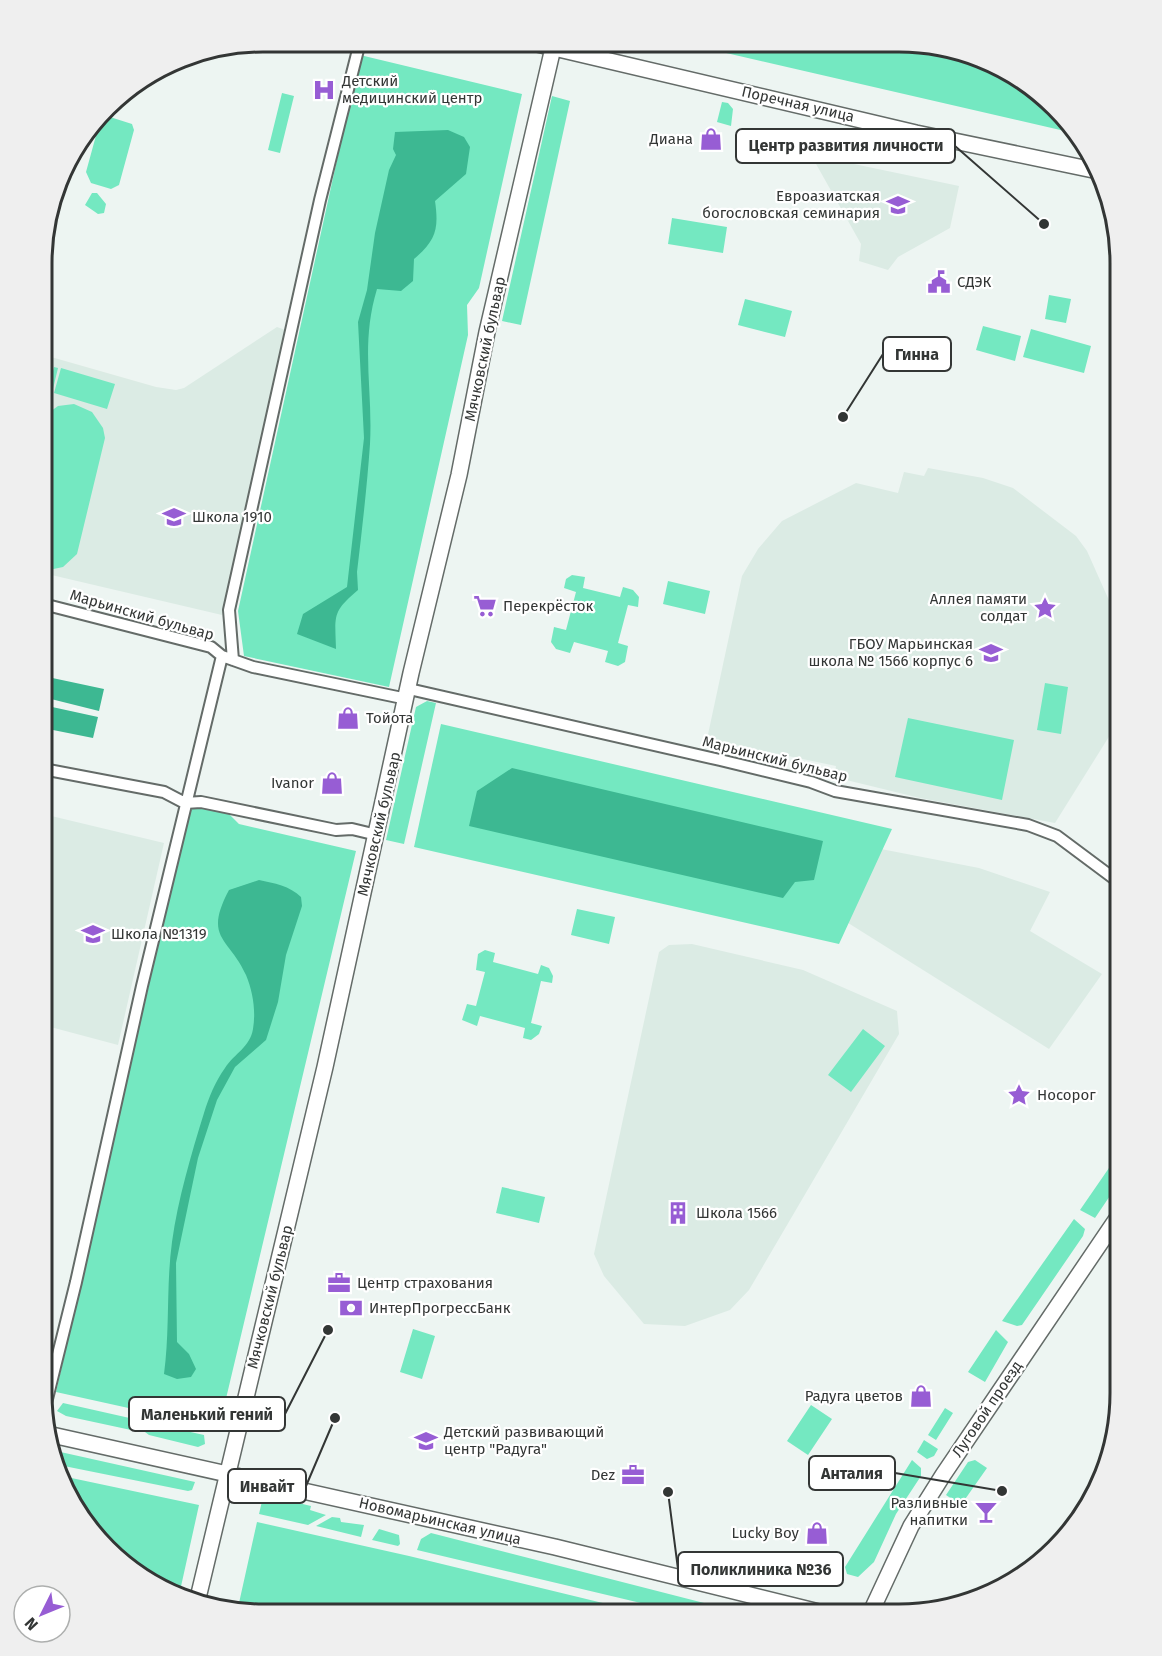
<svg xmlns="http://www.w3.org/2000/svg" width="1162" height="1656" font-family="'Fira Sans',sans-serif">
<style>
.built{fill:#dbebe4}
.green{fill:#74e8c1}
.water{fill:#3db892}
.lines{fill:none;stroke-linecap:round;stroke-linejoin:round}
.street-casing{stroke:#646b68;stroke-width:14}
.secondary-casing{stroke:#646b68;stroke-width:18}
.street{stroke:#fff;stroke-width:10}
.secondary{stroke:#fff;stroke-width:15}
.labels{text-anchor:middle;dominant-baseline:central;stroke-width:4.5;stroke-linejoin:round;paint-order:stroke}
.poi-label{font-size:15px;fill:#333635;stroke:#fff;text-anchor:start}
.street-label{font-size:15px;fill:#333635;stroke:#fff}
.rim{fill:none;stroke:#333635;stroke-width:3}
.leader{fill:none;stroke:#333635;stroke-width:2}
.callout-dot{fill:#333635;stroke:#fff;stroke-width:2}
.callout{fill:#fff;stroke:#333635;stroke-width:2}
.callout-label{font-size:16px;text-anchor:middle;font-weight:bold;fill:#333635}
</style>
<rect width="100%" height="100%" fill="#edf5f2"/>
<!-- built -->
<path class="built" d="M811 155 959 186 950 228 898 257 888 270 859 261 861 244Z
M277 327 288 331 222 615 43 573 44 355 156 387 176 390 184 388Z
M928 468 983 478 1013 488 1076 536 1087 551 1120 625V681L1115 727 1055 823 920 798 834 777 836 766 707 739 742 576 758 549 782 521 856 483 898 493 904 472 924 476Z
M43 814 164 843 118 1045 43 1025Z
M881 849 979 868 1050 892 1030 931 1102 974 1049 1049 845 921Z
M692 944 803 970 897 1011 899 1034 749 1290 730 1310 685 1326 644 1324 604 1276 594 1254 659 952 669 945Z"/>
<!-- green -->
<path class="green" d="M683 43 927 44 1033 88 1069 132Z
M360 55 522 94 479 288 467 305 468 335 389 687 244 656 238 611Z
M282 93 294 96 280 153 268 150Z
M552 96 570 101 521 325 502 321Z
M722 102 728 103 733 109 731 126 717 122Z
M110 117 132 124 134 130 119 185 111 189 91 183 86 172 100 121Z
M92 193H97L106 204 104 213 98 214 85 205Z
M672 218 727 227 723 253 668 244Z
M1049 295 1071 299 1066 323 1045 319Z
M745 299 792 311 785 337 738 325Z
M983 326 1021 336 1015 361 976 350Z
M1031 329 1091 346 1084 373 1023 357Z
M54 367 58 368 47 414 58 406 74 404 92 412 103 428 105 438 77 554 63 567 44 571V408Z
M61 368 115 384 107 409 54 393Z
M572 575 585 577 583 588 620 597 623 587 633 590 639 597 638 607 628 605 618 643 628 646 625 662 618 666 605 662 608 651 574 642 570 653 556 649 551 642 554 627 566 630 576 592 564 588 566 579Z
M668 581 710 591 705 614 663 604Z
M1045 683 1068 687 1061 734 1037 730Z
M427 701 436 703 404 844 386 840 416 707Z
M908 718 1014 740 1002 800 895 777Z
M441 724 892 829 839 944 414 847Z
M198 807 227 812 239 824 356 851 219 1428 56 1392 189 809Z
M577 909 615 917 609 944 571 935Z
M485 950 495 953 493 962 538 974 541 965 549 968 553 976 552 983 541 981 531 1023 542 1026 539 1034 531 1040 523 1038 525 1028 480 1016 477 1026 462 1020 467 1004 476 1006 485 972 476 970 478 954Z
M863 1029 885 1046 851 1092 828 1075Z
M1120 1152V1181L1095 1218 1080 1210Z
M502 1187 545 1197 539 1223 496 1213Z
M1074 1219 1085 1229 1083 1236 1022 1325 1017 1326 1002 1321Z
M413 1329 435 1336 422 1379 400 1372Z
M996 1330 1008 1342 985 1382 968 1372Z
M63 1403 134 1419 138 1422 137 1427 131 1430 66 1416 57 1411Z
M811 1405 832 1419 808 1455 787 1441Z
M945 1408 953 1413 936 1440 928 1435Z
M150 1423 204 1435 205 1444 198 1447 149 1435 145 1432Z
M924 1440 938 1449 934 1456 927 1459 917 1452Z
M56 1451 195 1482 192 1490 188 1491 59 1465Z
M912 1460 921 1468V1476L896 1514 874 1562 858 1577 847 1574 845 1567Z
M975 1460 987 1468 961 1505 946 1495 968 1462Z
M62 1476 199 1505 180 1591C167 1587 152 1583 140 1576 112 1559 69 1508 62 1476Z
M269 1496 311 1506 310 1510 326 1515 308 1525 259 1514 263 1497Z
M332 1517 340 1518 341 1522 364 1525 361 1537 316 1526Z
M257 1522 409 1556 644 1613 237 1612Z
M379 1529 399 1535 400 1544 398 1546 372 1540Z
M431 1533 747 1614 683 1613 417 1550 421 1539Z"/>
<!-- water -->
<path class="water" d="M448 130 464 137 470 147 466 174 435 201C439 229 436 240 414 259L413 281 401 291 377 289C360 345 373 389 370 444 367 487 362 530 357 572L358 590C332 612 335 615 336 649L297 634 303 614 347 587 364 438 358 322 367 290 375 233 389 170 396 155 393 149 395 132Z
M43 676 104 689 99 711 43 697Z
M43 705 98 717 93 738 43 728Z
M512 768 823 841 814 880 795 882 783 898 469 826 477 791Z
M259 880C274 883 290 886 301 897L302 906 286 955 278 1002 266 1040 235 1067 217 1100 198 1158 176 1263 177 1342 189 1354 196 1369 191 1377 177 1379 164 1374C170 1330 166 1286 172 1242 178 1199 191 1155 204 1113 209 1097 215 1082 225 1068 235 1053 250 1047 253 1029 256 1011 253 992 246 975 229 937 203 939 229 890Z"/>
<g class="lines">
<!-- street casing -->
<g class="street-casing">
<path id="street" d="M43 604 211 647 222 656 253 667 407 699
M233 660 229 610 320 200 360 42
M409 689 720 760 811 782 835 791 1028 825 1057 836 1120 883
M43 769 164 792 185 803 201 802 336 830 352 829 377 835
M45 1407 76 1282 142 986 222 656"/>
</g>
<!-- secondary casing -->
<g class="secondary-casing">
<path id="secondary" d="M533 43 916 133 1098 171
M52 1435 555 1547 827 1614
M198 1598 325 1067 411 673 459 475 487 332 553 48
M870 1614 911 1526 943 1475 1120 1214"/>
</g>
<!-- street -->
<use href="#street" class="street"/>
<!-- secondary -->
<use href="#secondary" class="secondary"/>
</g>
<!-- icons -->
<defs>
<g id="hospital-bare" transform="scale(1.8)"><path d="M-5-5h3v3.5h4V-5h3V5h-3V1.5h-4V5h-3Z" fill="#975dd4" stroke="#fff" stroke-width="2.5" paint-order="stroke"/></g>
<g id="shop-bare" transform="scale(1.8)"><path d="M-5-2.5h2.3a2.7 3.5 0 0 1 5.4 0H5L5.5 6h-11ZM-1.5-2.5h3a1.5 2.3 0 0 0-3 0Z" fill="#975dd4" stroke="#fff" stroke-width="2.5" paint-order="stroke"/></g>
<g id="university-bare" transform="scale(1.8)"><path d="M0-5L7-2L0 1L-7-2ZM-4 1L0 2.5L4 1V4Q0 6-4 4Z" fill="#975dd4" stroke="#fff" stroke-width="2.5" paint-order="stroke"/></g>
<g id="civic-bare" transform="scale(1.8)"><path d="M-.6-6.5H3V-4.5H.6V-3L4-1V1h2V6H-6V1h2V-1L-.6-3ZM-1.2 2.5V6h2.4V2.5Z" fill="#975dd4" stroke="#fff" stroke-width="2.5" paint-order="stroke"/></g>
<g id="school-bare" transform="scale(1.8)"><path d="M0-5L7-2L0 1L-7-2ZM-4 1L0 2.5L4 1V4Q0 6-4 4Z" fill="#975dd4" stroke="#fff" stroke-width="2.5" paint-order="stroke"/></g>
<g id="supermarket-bare" transform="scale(1.8)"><path d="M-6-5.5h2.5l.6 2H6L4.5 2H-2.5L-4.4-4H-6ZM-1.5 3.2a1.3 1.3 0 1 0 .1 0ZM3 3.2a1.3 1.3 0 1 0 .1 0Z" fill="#975dd4" stroke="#fff" stroke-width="2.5" paint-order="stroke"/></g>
<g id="sight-bare" transform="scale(1.8)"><path d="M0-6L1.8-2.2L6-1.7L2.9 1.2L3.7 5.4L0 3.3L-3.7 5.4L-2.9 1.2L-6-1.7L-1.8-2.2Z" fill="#975dd4" stroke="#fff" stroke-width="2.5" paint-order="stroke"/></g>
<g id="building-bare" transform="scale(1.8)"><path d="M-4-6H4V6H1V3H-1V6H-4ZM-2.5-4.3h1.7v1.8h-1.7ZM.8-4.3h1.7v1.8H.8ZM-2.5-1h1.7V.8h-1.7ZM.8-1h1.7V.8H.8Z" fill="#975dd4" stroke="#fff" stroke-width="2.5" paint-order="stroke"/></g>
<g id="office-bare" transform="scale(1.8)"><path d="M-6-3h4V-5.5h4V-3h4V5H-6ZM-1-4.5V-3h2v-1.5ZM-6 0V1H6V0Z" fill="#975dd4" stroke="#fff" stroke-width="2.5" paint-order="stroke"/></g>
<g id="bank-bare" transform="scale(1.8)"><path d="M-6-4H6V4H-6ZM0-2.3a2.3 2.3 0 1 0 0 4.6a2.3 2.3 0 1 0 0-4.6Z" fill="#975dd4" stroke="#fff" stroke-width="2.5" paint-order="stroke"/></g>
<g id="bar-bare" transform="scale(1.8)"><path d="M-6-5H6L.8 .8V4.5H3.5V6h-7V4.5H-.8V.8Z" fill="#975dd4" stroke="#fff" stroke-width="2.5" paint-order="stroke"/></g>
</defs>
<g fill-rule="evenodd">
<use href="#hospital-bare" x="324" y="90"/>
<use href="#shop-bare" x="711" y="139"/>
<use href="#university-bare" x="898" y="205"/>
<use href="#civic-bare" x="939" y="282"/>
<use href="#school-bare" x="174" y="517"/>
<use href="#supermarket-bare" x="485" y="606"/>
<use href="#sight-bare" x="1045" y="608"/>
<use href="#school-bare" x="991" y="653"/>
<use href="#shop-bare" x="348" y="718"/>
<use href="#shop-bare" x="332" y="783"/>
<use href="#school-bare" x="93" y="934"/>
<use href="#sight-bare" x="1019" y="1095"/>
<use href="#building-bare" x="678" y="1213"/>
<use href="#office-bare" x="339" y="1283"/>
<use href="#bank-bare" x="351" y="1308"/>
<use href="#shop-bare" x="921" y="1396"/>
<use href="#school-bare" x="426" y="1441"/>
<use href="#office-bare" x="633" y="1475"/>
<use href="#bar-bare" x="986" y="1512"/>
<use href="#shop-bare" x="817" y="1533"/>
</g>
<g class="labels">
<!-- poi labels -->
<g class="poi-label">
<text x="342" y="81">Детский<tspan x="342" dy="17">медицинский центр</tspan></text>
<text x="693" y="139" text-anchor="end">Диана</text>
<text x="880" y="196" text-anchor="end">Евроазиатская<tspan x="880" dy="17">богословская семинария</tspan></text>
<text x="957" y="282">СДЭК</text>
<text x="192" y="517">Школа 1910</text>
<text x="1027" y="599" text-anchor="end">Аллея памяти<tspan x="1027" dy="17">солдат</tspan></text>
<text x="503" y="606">Перекрёсток</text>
<text x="973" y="644" text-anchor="end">ГБОУ Марьинская<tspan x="973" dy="17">школа № 1566 корпус 6</tspan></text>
<text x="366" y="718">Тойота</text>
<text x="314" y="783" text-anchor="end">Ivanor</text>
<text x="111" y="934">Школа №1319</text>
<text x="1037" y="1095">Носорог</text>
<text x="696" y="1213">Школа 1566</text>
<text x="357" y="1283">Центр страхования</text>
<text x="369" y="1308">ИнтерПрогрессБанк</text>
<text x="903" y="1396" text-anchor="end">Радуга цветов</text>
<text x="444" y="1432">Детский развивающий<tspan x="444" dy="17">центр "Радуга"</tspan></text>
<text x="615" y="1475" text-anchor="end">Dez</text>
<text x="968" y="1503" text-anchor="end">Разливные<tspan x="968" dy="17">напитки</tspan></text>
<text x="799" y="1533" text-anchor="end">Lucky Boy</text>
</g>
<!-- street labels -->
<g class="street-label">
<text transform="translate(798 104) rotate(13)">Поречная улица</text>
<text transform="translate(485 349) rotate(-78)">Мячковский бульвар</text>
<text transform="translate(142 615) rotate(16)">Марьинский бульвар</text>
<text transform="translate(775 759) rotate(14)">Марьинский бульвар</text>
<text transform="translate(379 824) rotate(-77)">Мячковский бульвар</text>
<text transform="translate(270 1297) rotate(-76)">Мячковский бульвар</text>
<text transform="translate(987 1409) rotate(-56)">Луговой проезд</text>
<text transform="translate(440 1521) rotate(13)">Новомарьинская улица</text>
</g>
</g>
<!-- crop -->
<path d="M0 0H1162V1656H0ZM263 52H899A211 211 0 0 1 1110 263V1393A211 211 0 0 1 899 1604H263A211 211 0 0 1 52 1393V263A211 211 0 0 1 263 52Z" fill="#efefef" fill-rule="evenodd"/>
<path class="rim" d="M263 52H899A211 211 0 0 1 1110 263V1393A211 211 0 0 1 899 1604H263A211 211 0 0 1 52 1393V263A211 211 0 0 1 263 52Z"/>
<!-- callouts -->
<path class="leader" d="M1044 224L955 146M843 417L883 354M328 1330L285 1414M1002 1491L895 1473M335 1418L306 1486M668 1492L678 1569"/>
<g class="callout-dot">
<circle cx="1044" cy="224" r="6"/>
<circle cx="843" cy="417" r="6"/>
<circle cx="328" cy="1330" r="6"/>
<circle cx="1002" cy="1491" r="6"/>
<circle cx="335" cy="1418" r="6"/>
<circle cx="668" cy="1492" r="6"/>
</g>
<g class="callout">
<rect x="736" y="129" width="219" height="34" rx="6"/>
<rect x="883" y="337" width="68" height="34" rx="6"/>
<rect x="129" y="1397" width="156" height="34" rx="6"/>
<rect x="809" y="1456" width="86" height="34" rx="6"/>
<rect x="228" y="1469" width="78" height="34" rx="6"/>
<rect x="678" y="1552" width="165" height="34" rx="6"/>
</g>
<g class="callout-label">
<text x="846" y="151">Центр развития личности</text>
<text x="917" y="360">Гинна</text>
<text x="207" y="1420">Маленький гений</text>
<text x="852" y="1479">Анталия</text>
<text x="267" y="1492">Инвайт</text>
<text x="761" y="1575">Поликлиника №36</text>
</g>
<!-- north arrow -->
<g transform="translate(42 1614) rotate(227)"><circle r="28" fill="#ffffff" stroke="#adafae" stroke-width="1.5"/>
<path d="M0-4.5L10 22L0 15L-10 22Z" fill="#975dd4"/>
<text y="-9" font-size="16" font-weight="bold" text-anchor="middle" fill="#333635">N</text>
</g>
</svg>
